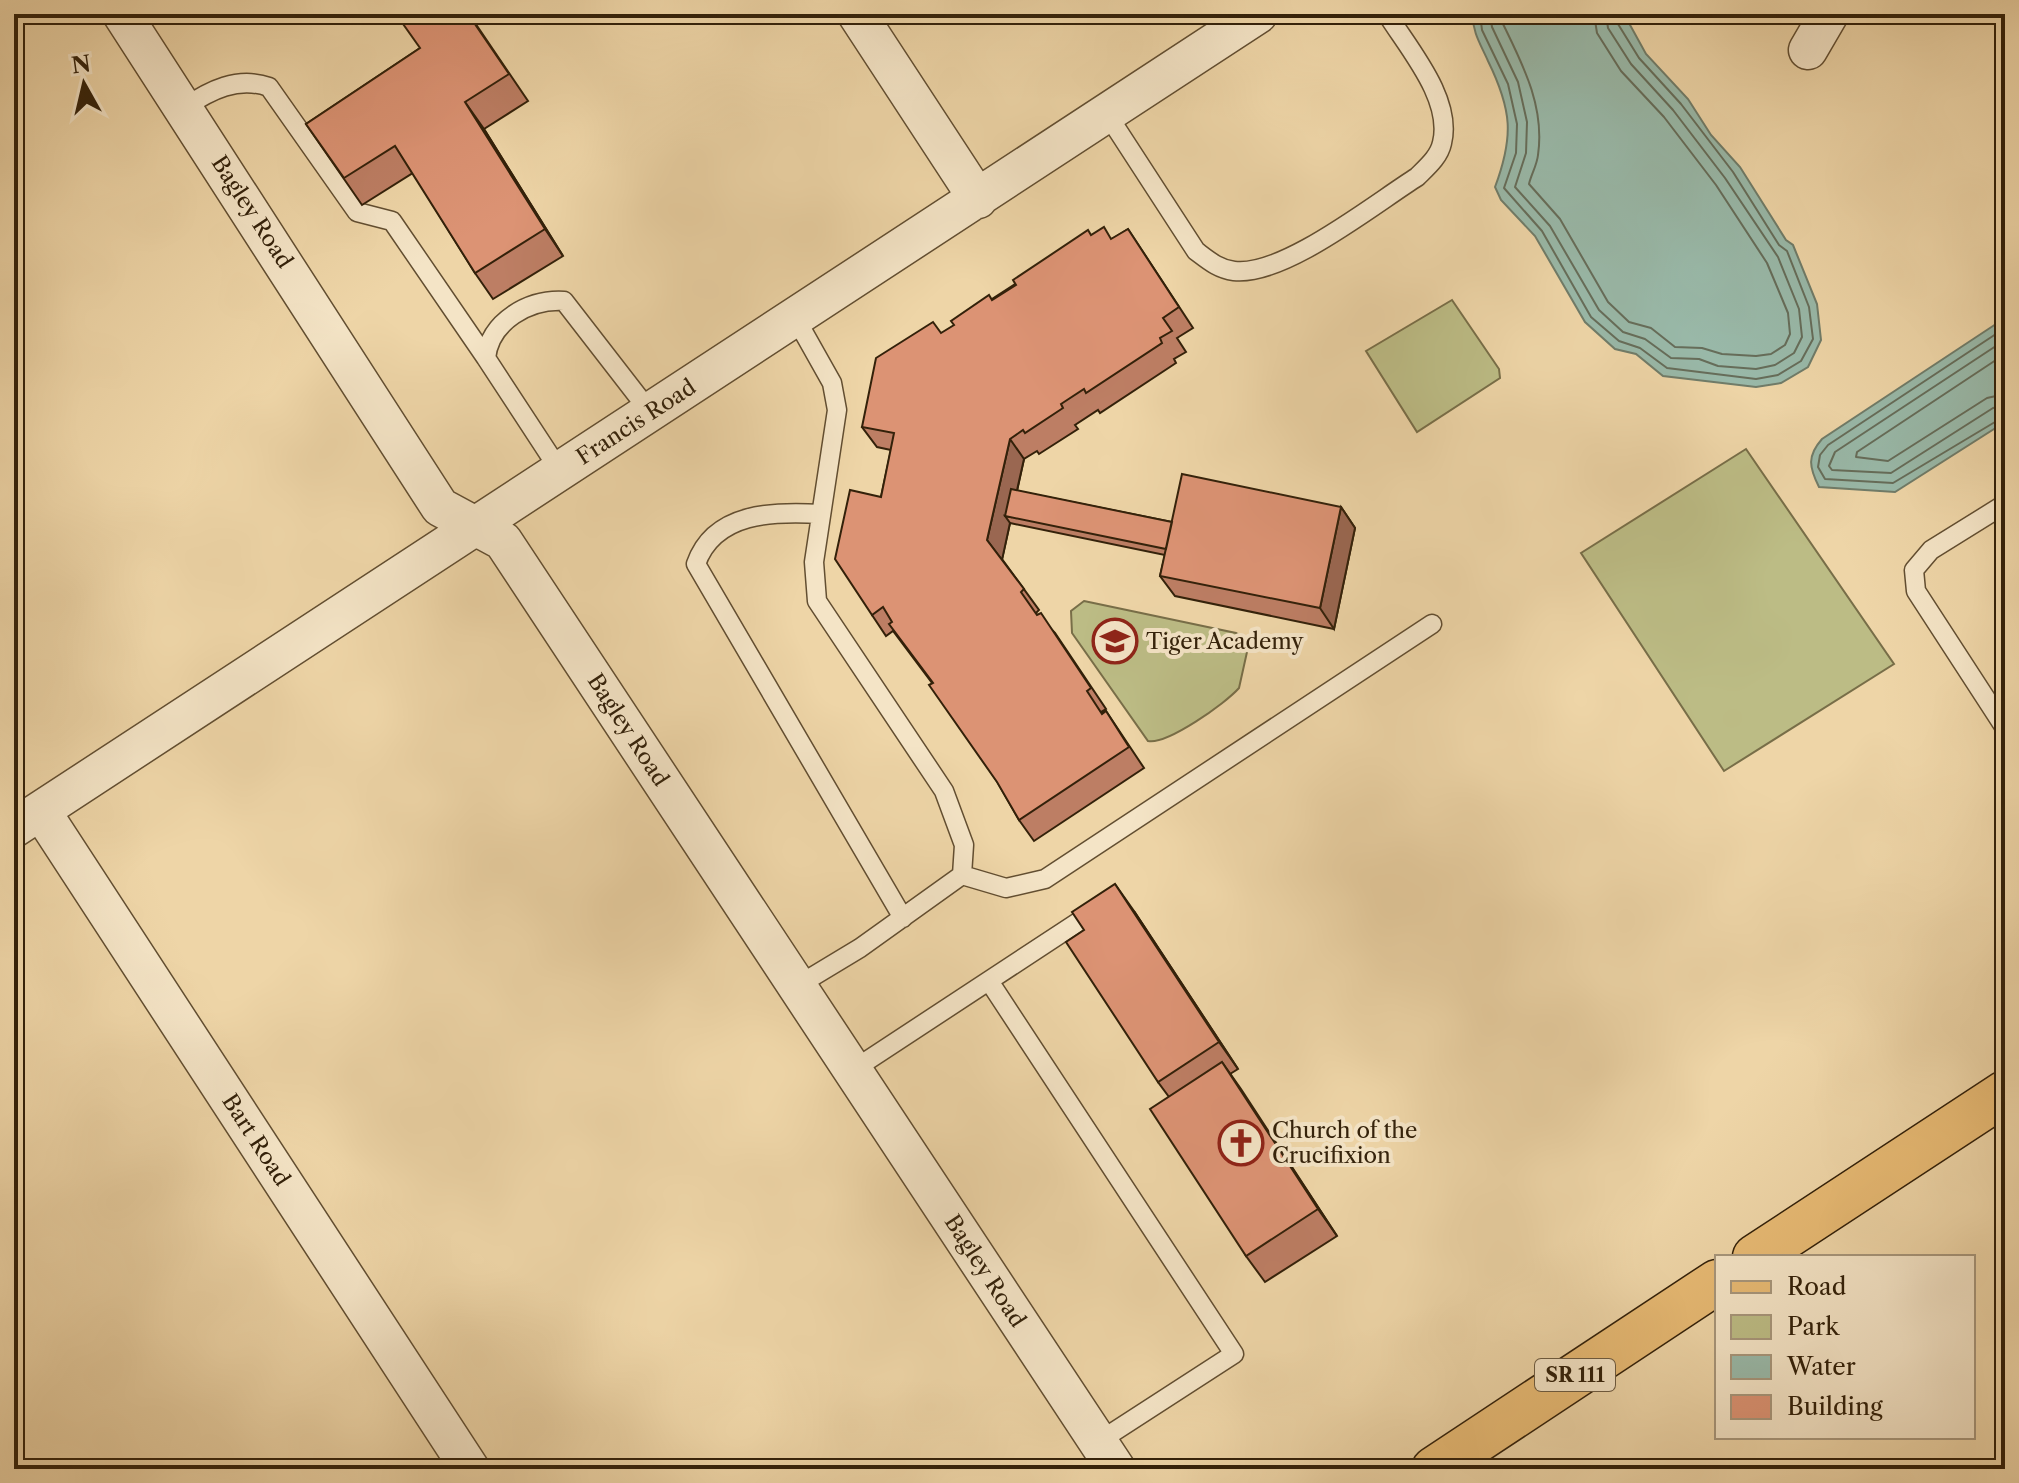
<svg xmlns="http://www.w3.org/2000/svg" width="2019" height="1483" font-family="'Libre Caslon Text',serif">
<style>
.green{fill:#bcbc85;stroke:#786e48;stroke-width:2}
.water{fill:#99b9a9;stroke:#707c69;stroke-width:2}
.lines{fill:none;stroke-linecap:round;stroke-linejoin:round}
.shore{stroke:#666d5a;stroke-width:2}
.service-casing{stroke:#624e31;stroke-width:21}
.minor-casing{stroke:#624e31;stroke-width:41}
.primary-casing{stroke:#33210a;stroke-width:47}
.service{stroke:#f4e4c6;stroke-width:18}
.minor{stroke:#f4e4c6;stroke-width:38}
.primary{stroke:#e7ba74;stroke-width:44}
.wall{fill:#bd7e64;stroke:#33210a;stroke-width:2}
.shaded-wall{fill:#9a6751;stroke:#33210a;stroke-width:2}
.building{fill:#dc9374;stroke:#33210a;stroke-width:2}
.labels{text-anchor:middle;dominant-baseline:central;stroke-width:8;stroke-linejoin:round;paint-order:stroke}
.shield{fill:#f4e4c6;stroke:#6d5c42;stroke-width:2}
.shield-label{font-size:20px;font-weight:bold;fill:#33210a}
.street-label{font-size:22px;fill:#33210a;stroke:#f4e4c6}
.poi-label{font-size:22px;fill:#33210a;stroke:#f4e4c6;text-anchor:start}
</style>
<rect width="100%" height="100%" fill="#eed5a7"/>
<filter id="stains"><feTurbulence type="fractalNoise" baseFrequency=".0025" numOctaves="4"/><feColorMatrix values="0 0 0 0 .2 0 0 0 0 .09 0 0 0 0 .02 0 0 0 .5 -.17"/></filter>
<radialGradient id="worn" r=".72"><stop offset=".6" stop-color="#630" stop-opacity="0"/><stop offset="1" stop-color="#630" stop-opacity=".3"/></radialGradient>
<!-- green -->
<path class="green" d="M1452 300 1499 369 1500 378 1417 432 1366 351Z
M1746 449 1894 664 1724 771 1581 553Z
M1084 601 1236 633 1244 638 1247 652 1239 688C1226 703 1167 745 1148 741L1072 633 1071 611Z"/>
<!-- water -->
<path class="water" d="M1473 14H1624L1646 54 1688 99 1711 135 1740 167 1786 240 1793 245 1817 304 1821 340 1808 367 1781 383 1756 387 1663 376 1636 354 1615 349 1585 322 1535 236 1501 200 1495 187C1514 136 1512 110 1488 61 1481 45 1472 32 1473 14Z
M2005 318V422L1895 492 1819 487C1809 467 1807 456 1822 439Z"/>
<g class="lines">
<!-- shore -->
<path class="shore" d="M1480 14 1482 30 1508 84 1517 124 1516 153 1504 188 1542 231 1591 317 1619 341 1640 348 1667 368 1756 379 1778 375 1801 361 1813 339 1809 307 1787 251 1779 245 1733 172 1681 104 1639 58 1618 24 1616 14
M1490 14 1492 27 1518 82 1527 122 1526 153 1515 187 1550 226 1599 310 1623 332 1645 339 1671 358 1699 359 1718 366 1756 369 1775 365 1794 353 1802 337 1799 309 1778 257 1725 178 1673 110 1631 64 1608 28 1606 14
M1503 14V24C1523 65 1545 107 1538 155 1537 165 1531 175 1529 184L1560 219 1608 302 1629 322 1651 328 1675 347 1702 348 1722 354 1756 356 1771 354 1785 345 1790 334 1788 313 1767 263 1716 185 1664 117 1621 71 1597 33 1594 14
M2005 328 1828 445 1820 455 1818 467 1825 479 1893 483 2005 416
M2005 340 1835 452 1829 466 1832 470 1891 473 1993 408 2005 406
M2005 354 1857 452 1856 457 1888 461 1987 398 2005 394"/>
<!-- service casing -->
<g class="service-casing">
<path id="service" d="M184 108C210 90 238 76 269 87L357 212 392 221 486 358
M1107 114 1196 251C1208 260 1218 269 1234 271 1283 277 1374 204 1417 177 1427 167 1439 157 1442 143 1453 99 1408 48 1387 14
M796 319 832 383 837 410 814 562 817 601 944 791 964 845 962 875 860 948 797 986
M560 471 486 358C490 321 529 299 564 301L650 412
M2005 504 1931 550 1914 570 1916 591 2005 728
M821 514C774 511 714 512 696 564L903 918
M962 875 1006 888 1045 879 1432 624
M989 981 1234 1354 1098 1442
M853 1070 1098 909"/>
</g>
<!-- minor casing -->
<g class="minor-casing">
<path id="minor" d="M122 14 440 507 503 541 1116 1469
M857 14 978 199
M1808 50 1829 14
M41 811 470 1469
M14 828 1258 14"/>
</g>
<!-- primary casing -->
<g class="primary-casing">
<path id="primary" d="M1755 1257 2005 1093
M1434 1469 1717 1282"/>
</g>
<!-- service -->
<use href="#service" class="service"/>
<!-- minor -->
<use href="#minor" class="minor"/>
<!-- primary -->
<use href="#primary" class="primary"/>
</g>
<!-- wall -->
<path class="wall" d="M469 14 528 101 484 129 563 256 493 299 475 273 413 173 362 205 306 124 420 48Z
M1128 229 1193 328 1177 338 1186 352 1174 359 1176 363 1100 413 1098 410 1075 425 1078 429 1039 454 1037 451 1024 459 1017 491 1172 522 1341 507 1355 528 1334 629 1175 596 1160 576 1165 555 1010 523 1002 559 1039 610 1036 613 1037 615 1055 633 1106 709 1101 712 1102 713 1106 711 1144 768 1034 841 1019 820 998 783 932 683 893 631 886 636 872 615 881 497 891 450 877 447 862 427 992 299 1091 235 1112 239Z
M1134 911 1238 1069 1230 1074 1337 1236 1265 1282 1246 1256 1169 1097 1158 1082Z"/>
<!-- shaded-wall -->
<path class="shaded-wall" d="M465 102 484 129 563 256 545 229Z
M1010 439 1024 459 1011 517 1005 516 1010 523 1002 560 987 540Z
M1341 507 1355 528 1334 629 1320 608Z
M1115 884 1134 911 1238 1069 1219 1042Z
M1222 1062 1241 1089 1337 1236 1318 1209Z"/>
<!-- building -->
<path class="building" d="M396 14H468L509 74 465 102 545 229 475 273 395 146 344 178 306 124 420 48Z
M1104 227 1111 239 1128 229 1179 307 1163 318 1172 331 1160 338 1162 343 1086 393 1084 389 1061 404 1063 408 1025 433 1023 430 1010 439 987 540 1024 589 1021 592 1037 615 1041 613 1091 688 1087 691 1102 714 1106 711 1129 747 1019 820 997 782 929 685 933 683 889 624 892 622 883 607 872 615 835 559 850 490 881 497 894 433 862 427 876 358 933 322 941 333 954 325 951 321 989 295 992 300 1016 285 1013 280 1088 230 1091 235Z
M1182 474 1341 507 1320 608 1160 576Z
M1011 489 1172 522 1166 549 1005 516Z
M1115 884 1219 1042 1158 1082 1066 942 1084 930 1072 912Z
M1222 1062 1318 1209 1246 1256 1150 1109Z"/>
<!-- icons -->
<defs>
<g id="school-ring" transform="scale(2.3)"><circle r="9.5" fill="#f4e4c6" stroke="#8f2418" stroke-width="1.5"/><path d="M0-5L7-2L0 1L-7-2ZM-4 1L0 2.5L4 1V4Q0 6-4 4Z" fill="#8f2418"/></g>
<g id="church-ring" transform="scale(2.3)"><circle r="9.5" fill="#f4e4c6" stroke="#8f2418" stroke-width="1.5"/><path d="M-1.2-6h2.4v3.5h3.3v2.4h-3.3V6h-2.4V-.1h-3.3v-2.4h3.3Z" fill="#8f2418"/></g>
</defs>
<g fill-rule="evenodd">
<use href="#school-ring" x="1115" y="641"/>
<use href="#church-ring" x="1241" y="1143"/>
</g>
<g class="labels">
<!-- shield labels -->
<rect class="shield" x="1535" y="1359" width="80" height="32" rx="6"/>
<g class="shield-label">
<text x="1575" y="1375">SR 111</text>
</g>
<!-- street labels -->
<g class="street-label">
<text transform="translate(252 212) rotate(57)">Bagley Road</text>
<text transform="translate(636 422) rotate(-33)">Francis Road</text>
<text transform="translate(628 730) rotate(57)">Bagley Road</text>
<text transform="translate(256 1140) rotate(57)">Bart Road</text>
<text transform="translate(985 1271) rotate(57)">Bagley Road</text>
</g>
<!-- poi labels -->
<g class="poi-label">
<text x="1146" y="641">Tiger Academy</text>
<text x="1272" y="1130">Church of the<tspan x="1272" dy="25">Crucifixion</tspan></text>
</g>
</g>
<!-- margin -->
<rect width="2019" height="1483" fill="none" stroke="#eed5a7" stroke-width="48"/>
<rect x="16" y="16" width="1987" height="1451" fill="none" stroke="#33210a" stroke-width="4"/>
<rect x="24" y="24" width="1971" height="1435" fill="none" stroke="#33210a" stroke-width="2"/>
<!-- legend -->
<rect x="1715" y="1255" width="260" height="184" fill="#f4e4c6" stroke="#a7967b" stroke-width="2"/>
<rect x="1731" y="1281" width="40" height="12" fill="#e7ba74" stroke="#a7967b" stroke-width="2"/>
<text x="1787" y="1295" font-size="24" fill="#33210a">Road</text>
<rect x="1731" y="1315" width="40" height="24" fill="#bcbc85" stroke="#a7967b" stroke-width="2"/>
<text x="1787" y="1335" font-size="24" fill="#33210a">Park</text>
<rect x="1731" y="1355" width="40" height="24" fill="#99b9a9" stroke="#a7967b" stroke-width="2"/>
<text x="1787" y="1375" font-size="24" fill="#33210a">Water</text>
<rect x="1731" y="1395" width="40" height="24" fill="#dc9374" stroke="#a7967b" stroke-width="2"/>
<text x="1787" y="1415" font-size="24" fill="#33210a">Building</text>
<!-- north arrow -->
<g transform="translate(84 84) rotate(352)" stroke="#f4e4c6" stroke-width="6" paint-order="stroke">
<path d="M0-6L14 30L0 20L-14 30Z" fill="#33210a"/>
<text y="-12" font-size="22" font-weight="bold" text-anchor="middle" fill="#33210a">N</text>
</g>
<rect width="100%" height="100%" filter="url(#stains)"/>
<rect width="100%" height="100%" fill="url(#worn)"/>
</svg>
